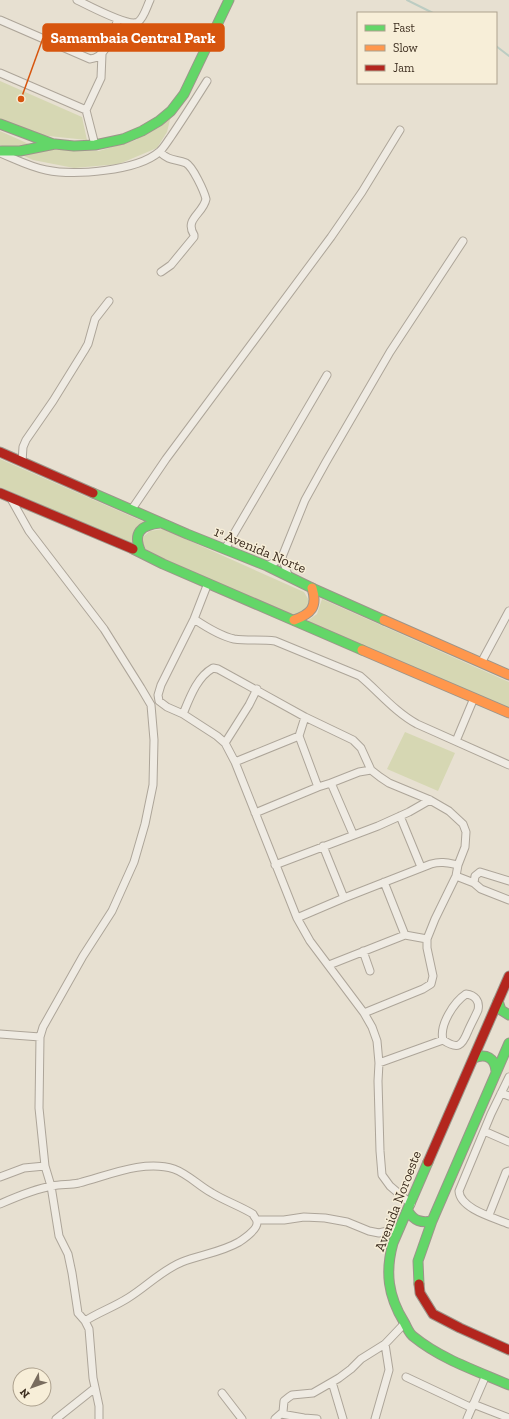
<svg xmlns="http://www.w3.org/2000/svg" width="509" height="1419" font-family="'Zilla Slab',serif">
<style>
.green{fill:#d6d7b3}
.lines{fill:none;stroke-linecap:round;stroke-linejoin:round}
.stream{stroke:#bcccc2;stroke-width:2}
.street-casing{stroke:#ada599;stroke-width:9}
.fast-casing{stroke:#9c958a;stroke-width:11}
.slow-casing{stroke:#9c958a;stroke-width:11}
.jam-casing{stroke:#9c958a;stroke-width:11}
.street{stroke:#efebe3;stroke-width:7}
.fast{stroke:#63d668;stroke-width:9}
.slow{stroke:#ff974d;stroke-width:9}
.jam{stroke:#b3261e;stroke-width:9}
.labels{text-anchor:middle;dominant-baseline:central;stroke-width:3;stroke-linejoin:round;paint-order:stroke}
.street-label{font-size:14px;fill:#3d2e20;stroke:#f7eed8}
.leader{fill:none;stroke:#d7550e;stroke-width:1.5}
.callout-dot{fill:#d7550e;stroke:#f7eed8;stroke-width:1.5}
.callout{fill:#d7550e;stroke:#d7550e;stroke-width:1.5}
.callout-label{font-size:15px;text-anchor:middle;font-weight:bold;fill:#fff}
</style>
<rect width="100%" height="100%" fill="#e7e0d1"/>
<!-- green -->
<path class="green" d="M0 81 82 117 87 140 29 134 0 120Z
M171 116 167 132 157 148 119 164 74 168 33 160 0 145V131L40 149 99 151 136 140Z
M0 459 149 524 132 545 0 487Z
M163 529 304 592 310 602 308 610 293 616 148 553 143 543V537L150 531Z
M322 599 509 682V711L307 621 317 614Z
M405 732 455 753 438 791 387 769Z"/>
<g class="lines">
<!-- stream -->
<path class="stream" d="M407 0 433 13
M496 46 509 56"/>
<!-- street casing -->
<g class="street-casing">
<path id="street" d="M77 0C87 5 129 27 138 22 144 18 147 6 150 0
M0 20 90 59C107 58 113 32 118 19
M0 73 86 110 95 145
M86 110 101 78 102 54
M160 152C169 161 175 159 186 163 193 167 204 191 206 199 203 214 184 219 194 235V237L171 265 161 272
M0 153C15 159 30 167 46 170 74 176 137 171 159 152 163 149 167 142 170 138 183 119 195 100 207 81
M22 462 23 447 26 440 53 401 84 351 88 344 95 319 109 301
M10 497 29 531 104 629 141 688 151 705 154 740 153 785 145 824 134 862 112 911 83 956 43 1027 40 1037 39 1108 45 1166 51 1186 59 1236 68 1254 72 1273 78 1313 85 1321 89 1329 93 1378 99 1406V1419
M132 509 166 459 331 237 362 192 400 130
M225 549 327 375
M282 557 288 575
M267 566 275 562 282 557 305 500 326 462 390 352 463 241
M208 583 194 619 161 685 158 695 159 701 167 707 183 714 217 736 225 743 235 762 297 918 310 941 364 1013 372 1027 377 1041 379 1063 378 1081 380 1151 382 1175 390 1186 411 1204
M194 619C206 627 220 636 234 639 247 641 262 639 275 641L360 676C379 692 395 712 417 724L509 765
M481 663 509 611
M183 714C190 697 197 677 213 668L218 669 305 717 353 740 361 748 371 770 380 777 389 783 430 800 449 811 463 824 466 832 465 847 458 865 456 876 435 919 427 939V948L433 976 431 984 423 989 364 1013
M299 736 318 787
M456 741 474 698
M225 743 249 705 257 689
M235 762 299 736 305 717
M331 783 353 834
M255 813 318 787 331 783 359 772 371 770
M400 816 421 867
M323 846 344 898
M275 865 378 826 409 812 430 800
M456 876 474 883
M509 881 480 872 475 876 474 883 481 889 509 900
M384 882 405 935
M297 918 344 898 431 864C441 861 448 863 458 865
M363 951 370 971
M329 965 405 935 427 939
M466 994C475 995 480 1001 478 1010 475 1017 471 1024 468 1031 462 1046 458 1050 443 1040 439 1025 454 1002 466 994Z
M0 1034 40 1037
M379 1063 443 1040
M509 1077 491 1114 459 1191C460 1209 495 1218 509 1224
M501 1093 509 1096
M484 1131 509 1142
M0 1177 24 1168 45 1166
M0 1204C16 1197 34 1189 52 1186 61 1184 70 1185 79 1183 107 1176 144 1159 174 1169 188 1174 199 1186 212 1193 225 1201 240 1206 253 1214 254 1217 257 1219 257 1222 258 1229 245 1238 239 1242 222 1252 200 1255 182 1262 162 1270 146 1287 128 1298 114 1307 99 1312 85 1321
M489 1215 506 1172 509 1171
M257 1220H284L304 1217 325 1218 347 1222 369 1231 379 1233 400 1228
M406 1377 472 1408
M332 1382 343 1419
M222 1393 242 1419
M473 1404 509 1418
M281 1414 304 1418 317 1419
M56 1419 95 1388
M275 1419 283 1412 284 1401 289 1397 292 1395 313 1393 339 1378 351 1369 361 1359 385 1344 404 1324
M375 1419 389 1370 385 1344
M467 1419 486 1375"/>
</g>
<!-- fast casing -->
<g class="fast-casing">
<path id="fast" d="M0 124 53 144
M0 151H20L55 144 74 146 95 145 123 139 142 131 159 121 171 111 184 94 229 0
M93 493 187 534 267 566 312 588 384 620
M133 549 163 564 362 650
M141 552C132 533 141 525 160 523
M498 1001 501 1010 509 1015
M474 1058C486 1053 495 1058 496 1071
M428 1162 393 1243C385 1272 388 1296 404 1322 407 1327 409 1334 414 1337 441 1359 477 1371 509 1385
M408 1211C414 1221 421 1223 432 1221
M419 1284 418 1261 432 1221 509 1043"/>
</g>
<!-- slow casing -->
<g class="slow-casing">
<path id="slow" d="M294 620C311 614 318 607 312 588
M384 620 509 675
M362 650 509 713"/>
</g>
<!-- jam casing -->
<g class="jam-casing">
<path id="jam" d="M0 452 93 493
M0 493 133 549
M428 1162 509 976
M419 1284 420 1293 433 1314 460 1328 509 1350"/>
</g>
<!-- street -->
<use href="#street" class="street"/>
<!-- fast -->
<use href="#fast" class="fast"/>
<!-- slow -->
<use href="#slow" class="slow"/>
<!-- jam -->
<use href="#jam" class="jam"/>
</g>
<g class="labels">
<!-- street labels -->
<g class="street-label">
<text transform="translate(260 550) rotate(23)">1ᵃ Avenida Norte</text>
<text transform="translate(398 1201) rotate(-69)">Avenida Noroeste</text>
</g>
</g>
<!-- callouts -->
<path class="leader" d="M21 99L43 38"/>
<circle class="callout-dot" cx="21" cy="99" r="4"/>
<rect class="callout" x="43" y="24" width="181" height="27" rx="4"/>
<g class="callout-label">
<text x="133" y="43">Samambaia Central Park</text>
</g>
<!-- legend -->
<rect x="357" y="12" width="140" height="72" fill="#f7eed8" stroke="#ada18e"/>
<rect x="365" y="25" width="20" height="6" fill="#63d668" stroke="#ada18e"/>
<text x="393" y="32" font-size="12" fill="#3d2e20">Fast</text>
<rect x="365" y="45" width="20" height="6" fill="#ff974d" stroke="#ada18e"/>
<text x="393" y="52" font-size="12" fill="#3d2e20">Slow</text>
<rect x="365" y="65" width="20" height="6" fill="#b3261e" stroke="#ada18e"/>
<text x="393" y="72" font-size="12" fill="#3d2e20">Jam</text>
<!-- north arrow -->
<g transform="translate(32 1387) rotate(229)"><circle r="19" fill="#f7eed8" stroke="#ada18e"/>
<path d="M0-3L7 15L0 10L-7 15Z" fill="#786c5e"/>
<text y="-6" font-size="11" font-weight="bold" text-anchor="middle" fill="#3d2e20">N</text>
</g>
</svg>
